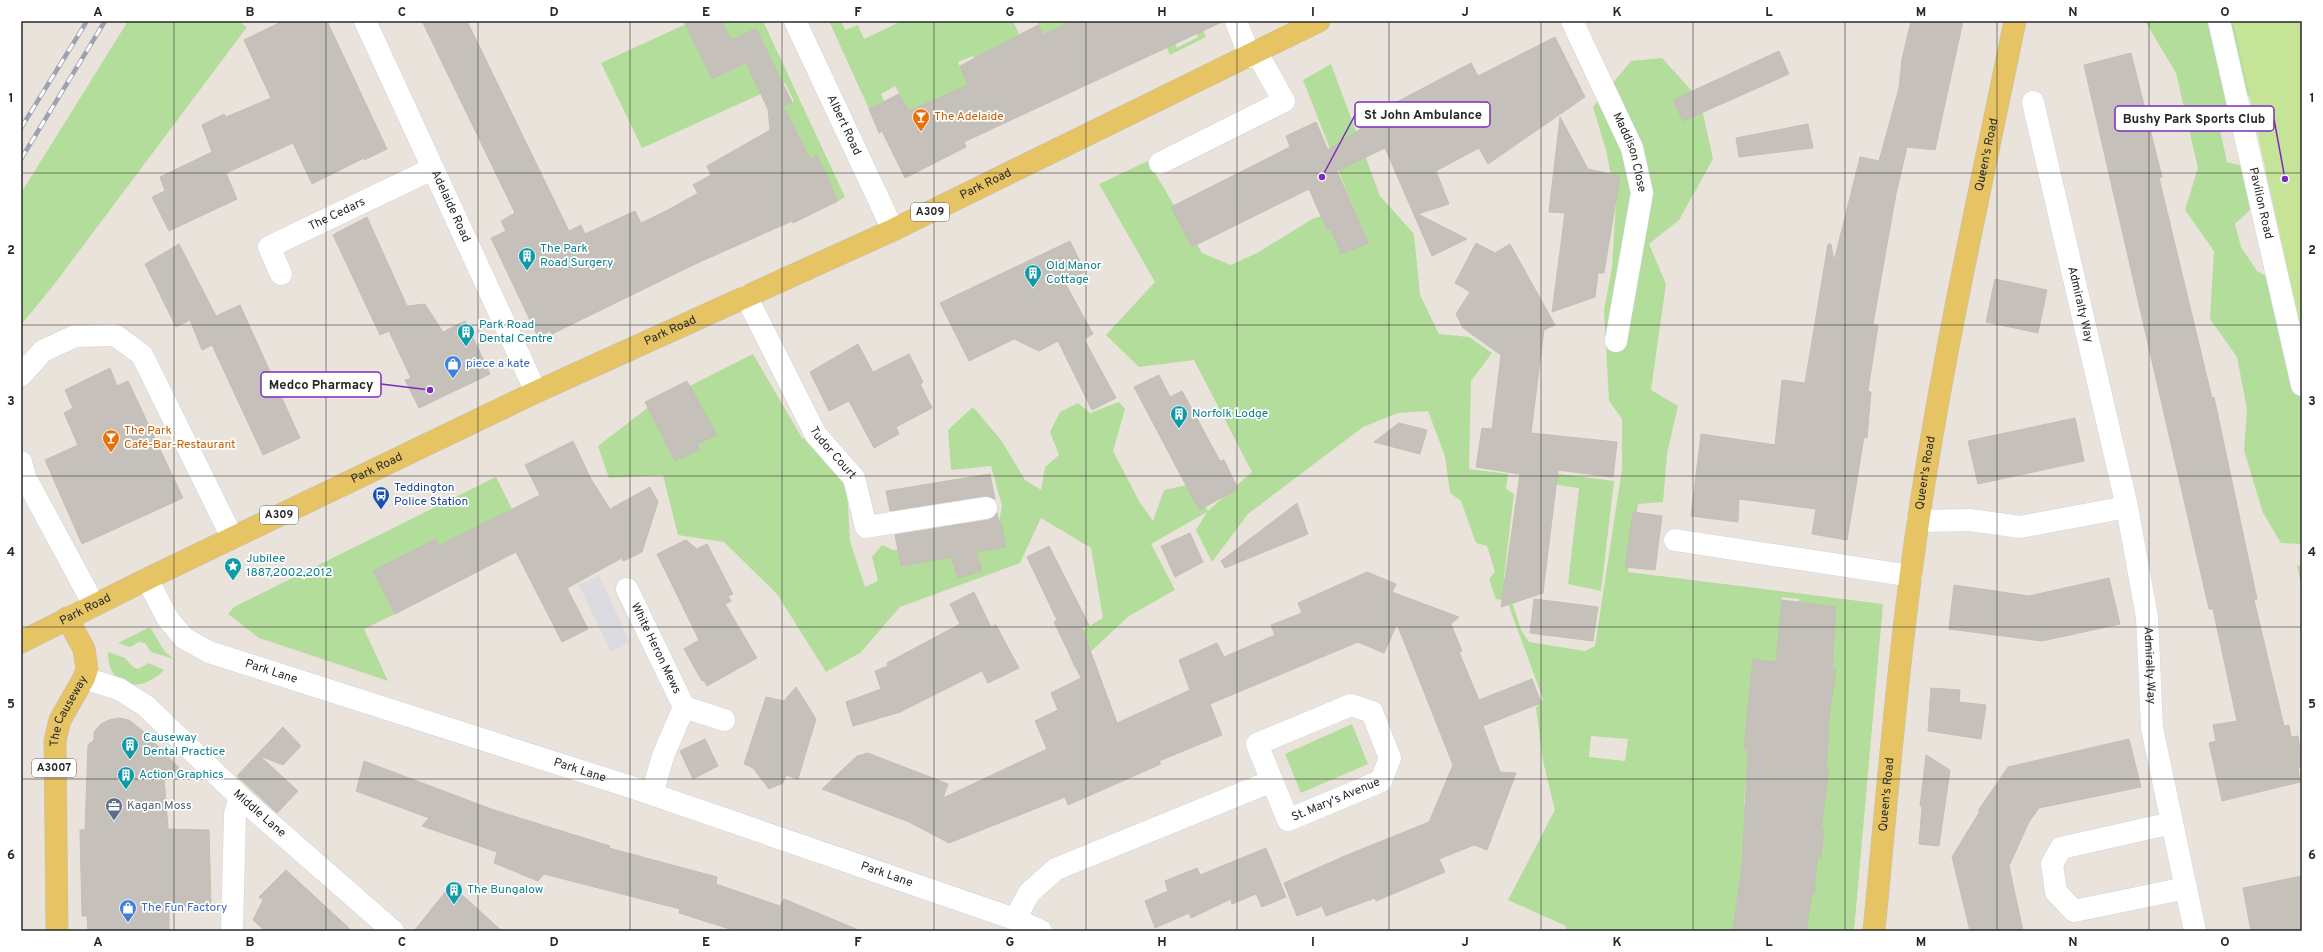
<svg xmlns="http://www.w3.org/2000/svg" width="2323" height="952" font-family="Overpass,sans-serif">
<style>
.industrial{fill:#dddbe2}
.green{fill:#b3dd9a;fill-rule:evenodd}
.pitch{fill:#c6e497}
.building{fill:#c5c0ba;stroke:#c5beb5}
.lines{fill:none;stroke-linecap:round;stroke-linejoin:round}
.minor-casing{stroke:#d0d4e0;stroke-width:23}
.major-casing{stroke:#c3c3c3;stroke-width:23}
.minor{stroke:#fff;stroke-width:22}
.major{stroke:#e6c363;stroke-width:22}
.rail-casing{stroke:#9ea1b1;stroke-width:4.5}
.rail{stroke:#fff;stroke-width:3;stroke-dasharray:9;stroke-linecap:butt}
.grid{fill:none;stroke:#282828;stroke-width:1;stroke-opacity:0.55}
.labels{text-anchor:middle;dominant-baseline:central;stroke-width:3.5;stroke-linejoin:round;paint-order:stroke}
.shield{fill:#fff;stroke:#686868;stroke-width:1}
.shield-label{font-size:11px;font-weight:bold;fill:#282828}
.food-label{font-size:12px;fill:#c56008;stroke:#fff;text-anchor:start}
.street-label{font-size:12px;fill:#282828;stroke:#fff}
.culture-label{font-size:12px;fill:#0d838f;stroke:#fff;text-anchor:start}
.shop-label{font-size:12px;fill:#366cbe;stroke:#fff;text-anchor:start}
.transit-label{font-size:12px;fill:#164399;stroke:#fff;text-anchor:start}
.service-label{font-size:12px;fill:#4e5e75;stroke:#fff;text-anchor:start}
.leader{fill:none;stroke:#7b2cbf;stroke-width:1.5}
.callout-dot{fill:#7b2cbf;stroke:#fff;stroke-width:1.5}
.callout{fill:#fff;stroke:#7b2cbf;stroke-width:1.5}
.callout-label{font-size:13px;text-anchor:middle;font-weight:bold;fill:#282828}
.neatline{fill:none;stroke:#282828;stroke-width:1.5}
.grid-label{font-size:13px;text-anchor:middle;font-weight:bold;fill:#282828}
</style>
<rect width="100%" height="100%" fill="#eae3db"/>
<!-- industrial -->
<path class="industrial" d="M599 575 630 643 611 652 579 585Z"/>
<!-- green -->
<path class="green" d="M128 21H238L247 27 56 282 21 325V193Z
M722 21H763L845 197 838 201 817 156 810 159 791 121 770 113 794 101 785 83 642 148 601 63 686 24 713 79 768 53 731 40Z
M829 21H841L845 30 858 25 864 39 902 21H1013L1024 45 986 82 973 56 958 62 973 95 941 97 909 111 895 86 881 94 884 101 869 109Z
M1037 21H1072L1068 23 1060 57 1036 28 1039 27Z
M1165 21 1177 48 1198 37 1191 21H1199L1206 37 1170 55 1155 23Z
M2145 21H2240L2270 74 2219 126 2227 162 2255 169 2250 210 2235 224 2241 247 2257 271 2283 285 2302 313V544L2281 543 2263 513 2244 450 2247 409 2237 357 2210 319 2214 251 2185 210 2198 168 2176 73Z
M1662 58 1700 100 1713 159 1679 220 1649 244 1666 284 1651 390 1678 406 1667 454 1663 502 1638 504 1628 572 1883 604 1854 931H1805L1735 916 1733 931H1566V926L1508 900 1555 810 1543 761 1536 708 1543 699 1507 601 1496 599 1489 579 1495 572 1487 546 1476 543 1461 501 1450 493 1445 456 1428 411 1398 413 1363 427 1248 514 1212 562 1196 530 1207 512 1151 544 1175 590 1129 616 1074 667 1064 641 1103 618 1091 548 1041 518 1020 563 900 607 860 653 826 672 777 594 724 542 678 535 663 475 609 478 598 446 650 406 753 354 802 438 820 444 846 472 850 541 865 587 878 581 872 557 882 545 893 550 931 552 936 529 962 523 977 539 996 537 1002 506 991 466 951 470 948 430 973 407 1001 440 1025 480 1041 490 1045 467 1059 455 1050 432 1060 412 1078 403 1090 413 1119 402 1125 409 1113 451 1139 501 1153 521 1164 490 1192 484 1208 511 1252 472 1194 360 1139 367 1106 335 1155 282 1099 184 1148 161 1202 253 1231 265 1257 253 1314 218 1354 210 1303 80 1331 64 1380 196 1414 234 1420 295 1439 334 1469 337 1492 353 1471 381 1469 469 1508 474 1506 489 1514 494 1504 577 1521 630 1529 642 1585 651 1595 646 1622 469V419L1609 401 1604 310 1612 268 1616 201 1606 150 1593 107 1631 61ZM1782 597 1799 599 1798 602 1836 607 1832 662 1786 622 1780 621ZM1753 660 1836 669 1825 731 1829 733 1827 757 1744 749ZM1591 736 1628 739 1625 761 1589 757ZM1747 762 1828 769 1818 830 1824 831 1821 858 1743 851 1764 807 1744 805Z
M1552 473 1614 481 1601 591 1568 584 1579 488 1551 484Z
M496 477 512 509 439 546 373 571 395 614 364 629 388 681 259 638 228 614 234 607Z
M2302 565V587L2297 566Z
M150 627 165 652 174 659 151 652 145 643 139 642 130 647 118 643Z
M108 652 125 658 133 667 138 669 149 663 164 670C141 694 108 689 108 652Z
M1352 724 1368 764 1301 793 1285 754Z"/>
<!-- pitch -->
<path class="pitch" d="M2233 21H2302V336Z"/>
<!-- building -->
<path class="building" d="M283 21H327L387 149 364 160V158L312 184 293 143 226 173 237 199 169 231 152 197 165 191 160 177 212 152 202 125 224 114 226 117 271 98 244 40Z
M422 21H467L569 231 581 225 585 234 635 211 641 223 666 211 698 193 693 185 711 175 707 166 770 130 768 109 746 63 712 79 684 21H722L731 40 756 29 792 102 783 106 810 159 817 155 838 201 793 223 792 221 693 265 552 334 550 331 538 337 491 238 506 231 501 221 515 213Z
M1072 21H1224L964 142 966 147 905 178 882 131 879 133 869 109 899 94 909 111 968 85 960 66 1038 25 1043 35Z
M1911 21H1963L1935 150 1907 147 1896 194 1873 324 1878 325 1868 391 1871 392 1867 438 1864 437 1847 540 1812 534 1816 509 1739 499 1738 522 1691 516 1701 434 1775 445 1782 380 1805 383 1828 244H1831L1834 261 1860 157 1879 161 1899 88 1902 59Z
M1555 37 1585 97 1488 164 1479 148 1436 171 1449 204 1418 214 1467 239 1432 256 1385 148 1337 171 1368 243 1341 254 1331 229 1327 230 1309 189 1192 247 1171 207 1290 147 1286 136 1316 122 1328 150 1373 121 1370 116 1471 63 1478 76Z
M1779 51 1789 74 1683 121 1673 100Z
M2131 53 2162 177 2159 178 2212 398 2214 397 2257 599 2254 600 2284 726 2289 725 2291 737 2298 736 2302 761V767L2298 768 2300 782 2222 801 2209 743 2216 741 2213 725 2237 721 2213 609H2209L2084 65Z
M1560 117 1588 169 1620 176 1604 273H1598L1595 297 1552 312 1565 213 1549 212Z
M1808 124 1813 148 1739 157 1736 138Z
M367 217 407 306 425 304 443 332 465 321 490 374 419 408 405 380 411 378 389 331 380 335 333 235Z
M1070 241 1085 272 1064 281 1093 334 1084 339 1116 398 1092 410 1058 341 1039 351 1014 339 969 361 940 303Z
M1476 243 1495 253 1510 244 1555 325 1544 330 1531 433 1617 442 1613 477 1558 470 1543 593 1501 607 1520 474 1476 467 1482 428 1492 429 1501 355 1463 328 1456 314 1470 292 1455 283Z
M179 244 216 316 240 305 300 438 263 455 212 345 202 350 190 320 176 327 145 264Z
M1995 279 2047 290 2038 333 1986 322Z
M858 344 873 372 909 354 923 382 920 384 932 408 896 427 899 434 874 448 849 401 829 411 810 372Z
M110 368 117 386 128 381 183 498 82 544 45 460 78 445 64 413 73 408 65 390Z
M1159 375 1170 397 1182 391 1220 461 1224 460 1238 489 1199 510 1134 387Z
M687 381 717 435 697 444 699 450 675 461 645 402Z
M2075 418 2084 461 1978 484 1968 441Z
M1399 423 1427 430 1420 454 1374 442Z
M573 441 591 479 610 509 650 487 658 502 642 552 623 561 622 558 567 588 588 629 562 642 516 552 395 614 373 571 436 539 439 546 540 495 525 465Z
M990 474 995 499 984 496 890 511 886 491Z
M1297 503 1308 534 1225 568 1221 561Z
M1633 512 1662 516 1655 570 1625 567Z
M997 513 999 523 1001 522 1006 547 976 552 982 571 958 578 951 557 901 566 895 535 988 520Z
M1190 533 1203 562 1175 577 1161 546Z
M686 540 697 549 707 544 733 594 728 596 731 601 725 604 757 658 707 686 704 680 702 681 684 649 699 640 657 554Z
M1049 546 1089 625 1082 628 1117 723 1190 690 1179 660 1217 643 1224 657 1275 635 1271 625 1302 613 1298 603 1367 572 1396 584 1392 592 1459 617 1451 624 1462 651 1459 652 1479 700 1532 679 1541 703 1483 726 1500 772 1516 773 1487 850 1474 845 1439 859 1445 872 1376 901 1375 898 1326 916 1322 906 1297 916 1284 883 1347 855 1429 822 1453 765 1397 624 1384 653 1358 642 1210 704 1222 735 1159 761 1161 764 1068 805 1065 797 949 843 909 822 822 789 857 756 868 753 948 784 943 798 1047 749 1035 721 1058 710 1051 693 1081 678 1054 622 1057 620 1027 557Z
M2109 578 2120 624 2042 641 1949 629 1954 585 2029 596Z
M974 592 991 627 996 625 1019 668 988 683 982 671 900 712 853 726 846 702 881 689 875 671 888 666 887 663 960 624 950 604Z
M1534 599 1598 607 1593 641 1530 633Z
M1782 600 1836 607 1832 669H1836L1827 732H1829L1826 769H1829L1821 830H1824L1821 858H1817L1814 894H1812L1806 931H1733L1742 866 1748 749H1744L1753 659 1776 662Z
M796 687 816 719 798 779 786 775 783 783 769 789 753 768 744 764 766 697 784 701Z
M1931 688 1960 690 1959 702 1986 705 1981 739 1928 731Z
M119 718 129 720 143 731 186 775 164 776 168 829 209 830 211 907 169 906V931H88L87 916H82L80 830H85L88 745 94 740V732L101 724 109 720Z
M283 727 301 746 283 765 260 756 298 791 277 813 237 776Z
M705 739 718 766 693 779 680 751Z
M2129 739 2141 787 2039 808 2029 822 2009 866 2023 931H1970L1952 857 1980 811H1978L2008 767Z
M1926 755 1950 770 1939 846 1919 844 1922 806H1920Z
M364 761 494 810 610 846 609 848 717 877 716 884 780 906 784 899 861 931H736L679 913 680 909 544 874 538 881 494 863 497 852 422 826 429 818 356 791Z
M1266 848 1286 897 1262 907 1256 894 1232 904 1231 899 1191 918 1189 913 1155 928 1145 901 1168 891 1165 881 1197 868 1200 875Z
M286 870 352 931H265L253 920 263 900 259 897Z
M2302 876V931H2251L2243 888Z
M451 885 502 931H414Z"/>
<g class="lines">
<!-- minor casing -->
<g class="minor-casing">
<g id="minor">
<path id="s1" d="M365 21 536 392"/>
<path id="s2" d="M795 21 893 230"/>
<path d="M1236 21 1250 57"/>
<path id="s3" d="M1572 21 1632 148 1642 193 1616 341"/>
<path id="s4" d="M2219 21 2302 385"/>
<path id="s5" d="M2033 102 2127 507 2147 617 2152 728 2195 931"/>
<path d="M1160 163 1284 101 1257 53"/>
<path id="s6" d="M281 274 269 247 432 169"/>
<path id="s7" d="M746 296 816 435 854 478 866 527 986 508"/>
<path d="M21 375 43 351 75 336 115 335 142 355 232 537"/>
<path d="M21 462 25 477 94 605"/>
<path d="M1918 521 1970 520 2020 527 2127 507"/>
<path d="M1675 540 1911 576"/>
<path id="s8" d="M147 579 168 619 184 638 209 652 634 788 1015 919 1041 931"/>
<path id="s9" d="M627 589 684 707"/>
<path id="s10" d="M84 678 119 689 146 706 240 797 393 931"/>
<path d="M652 794 663 756 684 707 724 720"/>
<path d="M2172 823 2061 848 2052 864 2056 892 2074 911 2186 888"/>
<path id="s11" d="M1015 919 1029 893 1056 869 1272 781 1288 820 1381 781 1390 758 1372 712 1351 705 1257 744 1272 781"/>
<path d="M232 931 235 814 240 797"/>
</g>
</g>
<!-- major casing -->
<g class="major-casing">
<g id="major">
<path id="s12" d="M21 642 147 579 536 392 893 230 1319 21"/>
<path id="s13" d="M57 931 55 741 60 720 84 678 87 669 84 649 67 618"/>
<path id="s14" d="M1874 931C1888 788 1899 645 1921 503 1946 341 1982 181 2015 21"/>
</g>
</g>
<!-- minor -->
<use href="#minor" class="minor"/>
<!-- major -->
<use href="#major" class="major"/>
<!-- rail casing -->
<g class="rail-casing">
<path id="rail" d="M21 128 87 21
M21 159 105 21"/>
</g>
<!-- rail -->
<use href="#rail" class="rail"/>
</g>
<!-- grid -->
<path class="grid" d="M174 21V931M326 21V931M478 21V931M630 21V931M782 21V931M934 21V931M1086 21V931M1237 21V931M1389 21V931M1541 21V931M1693 21V931M1845 21V931M1997 21V931M2149 21V931M21 173H2302M21 325H2302M21 476H2302M21 627H2302M21 779H2302"/>
<!-- icons -->
<defs>
<g id="bar-pin" transform="scale(0.9)"><path d="M0 17L-7.5 6A9.5 9.5 0 1 1 7.5 6Z" fill="#e8710a" stroke="#fff"/><path d="M-6-5H6L.8 .8V4.5H3.5V6h-7V4.5H-.8V.8Z" fill="#fff"/></g>
<g id="building-pin" transform="scale(0.9)"><path d="M0 17L-7.5 6A9.5 9.5 0 1 1 7.5 6Z" fill="#0f9aa8" stroke="#fff"/><path d="M-4-6H4V6H1V3H-1V6H-4ZM-2.5-4.3h1.7v1.8h-1.7ZM.8-4.3h1.7v1.8H.8ZM-2.5-1h1.7V.8h-1.7ZM.8-1h1.7V.8H.8Z" fill="#fff"/></g>
<g id="shop-pin" transform="scale(0.9)"><path d="M0 17L-7.5 6A9.5 9.5 0 1 1 7.5 6Z" fill="#3f7fe0" stroke="#fff"/><path d="M-5-2.5h2.3a2.7 3.5 0 0 1 5.4 0H5L5.5 6h-11ZM-1.5-2.5h3a1.5 2.3 0 0 0-3 0Z" fill="#fff"/></g>
<g id="bus-pin" transform="scale(0.9)"><path d="M0 17L-7.5 6A9.5 9.5 0 1 1 7.5 6Z" fill="#1a4fb4" stroke="#fff"/><path d="M-5-6H5V4H4V6H2V4H-2V6H-4V4H-5ZM-3.5-4V0h7V-4ZM-3.5 1.2v1.5H-2V1.2ZM2 1.2v1.5H3.5V1.2Z" fill="#fff"/></g>
<g id="sight-pin" transform="scale(0.9)"><path d="M0 17L-7.5 6A9.5 9.5 0 1 1 7.5 6Z" fill="#0f9aa8" stroke="#fff"/><path d="M0-6L1.8-2.2L6-1.7L2.9 1.2L3.7 5.4L0 3.3L-3.7 5.4L-2.9 1.2L-6-1.7L-1.8-2.2Z" fill="#fff"/></g>
<g id="office-pin" transform="scale(0.9)"><path d="M0 17L-7.5 6A9.5 9.5 0 1 1 7.5 6Z" fill="#5c6f8a" stroke="#fff"/><path d="M-6-3h4V-5.5h4V-3h4V5H-6ZM-1-4.5V-3h2v-1.5ZM-6 0V1H6V0Z" fill="#fff"/></g>
</defs>
<g fill-rule="evenodd">
<use href="#bar-pin" x="921" y="117"/>
<use href="#building-pin" x="527" y="256"/>
<use href="#building-pin" x="1033" y="273"/>
<use href="#building-pin" x="466" y="332"/>
<use href="#shop-pin" x="453" y="364"/>
<use href="#building-pin" x="1179" y="414"/>
<use href="#bar-pin" x="111" y="438"/>
<use href="#bus-pin" x="381" y="495"/>
<use href="#sight-pin" x="233" y="566"/>
<use href="#building-pin" x="130" y="745"/>
<use href="#building-pin" x="126" y="775"/>
<use href="#office-pin" x="114" y="806"/>
<use href="#building-pin" x="454" y="890"/>
<use href="#shop-pin" x="128" y="908"/>
</g>
<g class="labels">
<!-- shield labels -->
<g class="shield">
<rect x="911" y="203" width="38" height="18" rx="3"/>
<rect x="260" y="506" width="38" height="18" rx="3"/>
<rect x="32" y="759" width="44" height="18" rx="3"/>
</g>
<g class="shield-label">
<text x="930" y="212">A309</text>
<text x="279" y="515">A309</text>
<text x="54" y="768">A3007</text>
</g>
<!-- food labels -->
<g class="food-label">
<text x="934" y="117">The Adelaide</text>
<text x="124" y="431">The Park<tspan x="124" dy="14">Café-Bar-Restaurant</tspan></text>
</g>
<!-- street labels -->
<g class="street-label">
<text stroke="none"><textPath href="#s2" startOffset="115">Albert Road</textPath></text>
<text stroke="none"><textPath href="#s3" startOffset="144">Maddison Close</textPath></text>
<text stroke="none"><textPath href="#s14" startOffset="785">Queen's Road</textPath></text>
<text stroke="none"><textPath href="#s12" startOffset="1068">Park Road</textPath></text>
<text stroke="none"><textPath href="#s4" startOffset="187">Pavilion Road</textPath></text>
<text stroke="none"><textPath href="#s1" startOffset="204">Adelaide Road</textPath></text>
<text stroke="none"><textPath href="#s6" startOffset="105">The Cedars</textPath></text>
<text stroke="none"><textPath href="#s5" startOffset="208">Admiralty Way</textPath></text>
<text stroke="none"><textPath href="#s12" startOffset="720">Park Road</textPath></text>
<text stroke="none"><textPath href="#s7" startOffset="180">Tudor Court</textPath></text>
<text stroke="none"><textPath href="#s12" startOffset="396">Park Road</textPath></text>
<text stroke="none"><textPath href="#s14" startOffset="461">Queen's Road</textPath></text>
<text stroke="none"><textPath href="#s12" startOffset="72">Park Road</textPath></text>
<text stroke="none"><textPath href="#s9" startOffset="66">White Heron Mews</textPath></text>
<text stroke="none"><textPath href="#s5" startOffset="576">Admiralty Way</textPath></text>
<text stroke="none"><textPath href="#s8" startOffset="164">Park Lane</textPath></text>
<text stroke="none"><textPath href="#s13" startOffset="223">The Causeway</textPath></text>
<text stroke="none"><textPath href="#s8" startOffset="488">Park Lane</textPath></text>
<text stroke="none"><textPath href="#s14" startOffset="137">Queen's Road</textPath></text>
<text stroke="none"><textPath href="#s11" startOffset="393">St. Mary's Avenue</textPath></text>
<text stroke="none"><textPath href="#s10" startOffset="225">Middle Lane</textPath></text>
<text stroke="none"><textPath href="#s8" startOffset="812">Park Lane</textPath></text>
</g>
<!-- culture labels -->
<g class="culture-label">
<text x="540" y="249">The Park<tspan x="540" dy="14">Road Surgery</tspan></text>
<text x="1046" y="266">Old Manor<tspan x="1046" dy="14">Cottage</tspan></text>
<text x="479" y="325">Park Road<tspan x="479" dy="14">Dental Centre</tspan></text>
<text x="1192" y="414">Norfolk Lodge</text>
<text x="246" y="559">Jubilee<tspan x="246" dy="14">1887,2002,2012</tspan></text>
<text x="143" y="738">Causeway<tspan x="143" dy="14">Dental Practice</tspan></text>
<text x="139" y="775">Action Graphics</text>
<text x="467" y="890">The Bungalow</text>
</g>
<!-- shop labels -->
<g class="shop-label">
<text x="466" y="364">piece a kate</text>
<text x="141" y="908">The Fun Factory</text>
</g>
<!-- transit labels -->
<g class="transit-label">
<text x="394" y="488">Teddington<tspan x="394" dy="14">Police Station</tspan></text>
</g>
<!-- service labels -->
<g class="service-label">
<text x="127" y="806">Kagan Moss</text>
</g>
</g>
<!-- callouts -->
<path class="leader" d="M1322 177L1355 115M2285 179L2274 119M430 390L381 384"/>
<g class="callout-dot">
<circle cx="1322" cy="177" r="4"/>
<circle cx="2285" cy="179" r="4"/>
<circle cx="430" cy="390" r="4"/>
</g>
<g class="callout">
<rect x="1355" y="102" width="135" height="25" rx="4"/>
<rect x="2115" y="106" width="159" height="25" rx="4"/>
<rect x="261" y="372" width="120" height="25" rx="4"/>
</g>
<g class="callout-label">
<text x="1423" y="119">St John Ambulance</text>
<text x="2194" y="123">Bushy Park Sports Club</text>
<text x="321" y="389">Medco Pharmacy</text>
</g>
<!-- border -->
<rect width="2323" height="952" fill="none" stroke="#ffffff" stroke-width="44"/>
<rect x="22" y="22" width="2279" height="908" class="neatline"/>
<g class="grid-label">
<text x="98" y="16">A</text>
<text x="250" y="16">B</text>
<text x="402" y="16">C</text>
<text x="554" y="16">D</text>
<text x="706" y="16">E</text>
<text x="858" y="16">F</text>
<text x="1010" y="16">G</text>
<text x="1162" y="16">H</text>
<text x="1313" y="16">I</text>
<text x="1465" y="16">J</text>
<text x="1617" y="16">K</text>
<text x="1769" y="16">L</text>
<text x="1921" y="16">M</text>
<text x="2073" y="16">N</text>
<text x="2225" y="16">O</text>
<text x="11" y="102">1</text>
<text x="2312" y="102">1</text>
<text x="11" y="254">2</text>
<text x="2312" y="254">2</text>
<text x="11" y="405">3</text>
<text x="2312" y="405">3</text>
<text x="11" y="556">4</text>
<text x="2312" y="556">4</text>
<text x="11" y="708">5</text>
<text x="2312" y="708">5</text>
<text x="11" y="859">6</text>
<text x="2312" y="859">6</text>
<text x="98" y="946">A</text>
<text x="250" y="946">B</text>
<text x="402" y="946">C</text>
<text x="554" y="946">D</text>
<text x="706" y="946">E</text>
<text x="858" y="946">F</text>
<text x="1010" y="946">G</text>
<text x="1162" y="946">H</text>
<text x="1313" y="946">I</text>
<text x="1465" y="946">J</text>
<text x="1617" y="946">K</text>
<text x="1769" y="946">L</text>
<text x="1921" y="946">M</text>
<text x="2073" y="946">N</text>
<text x="2225" y="946">O</text>
</g>
</svg>
